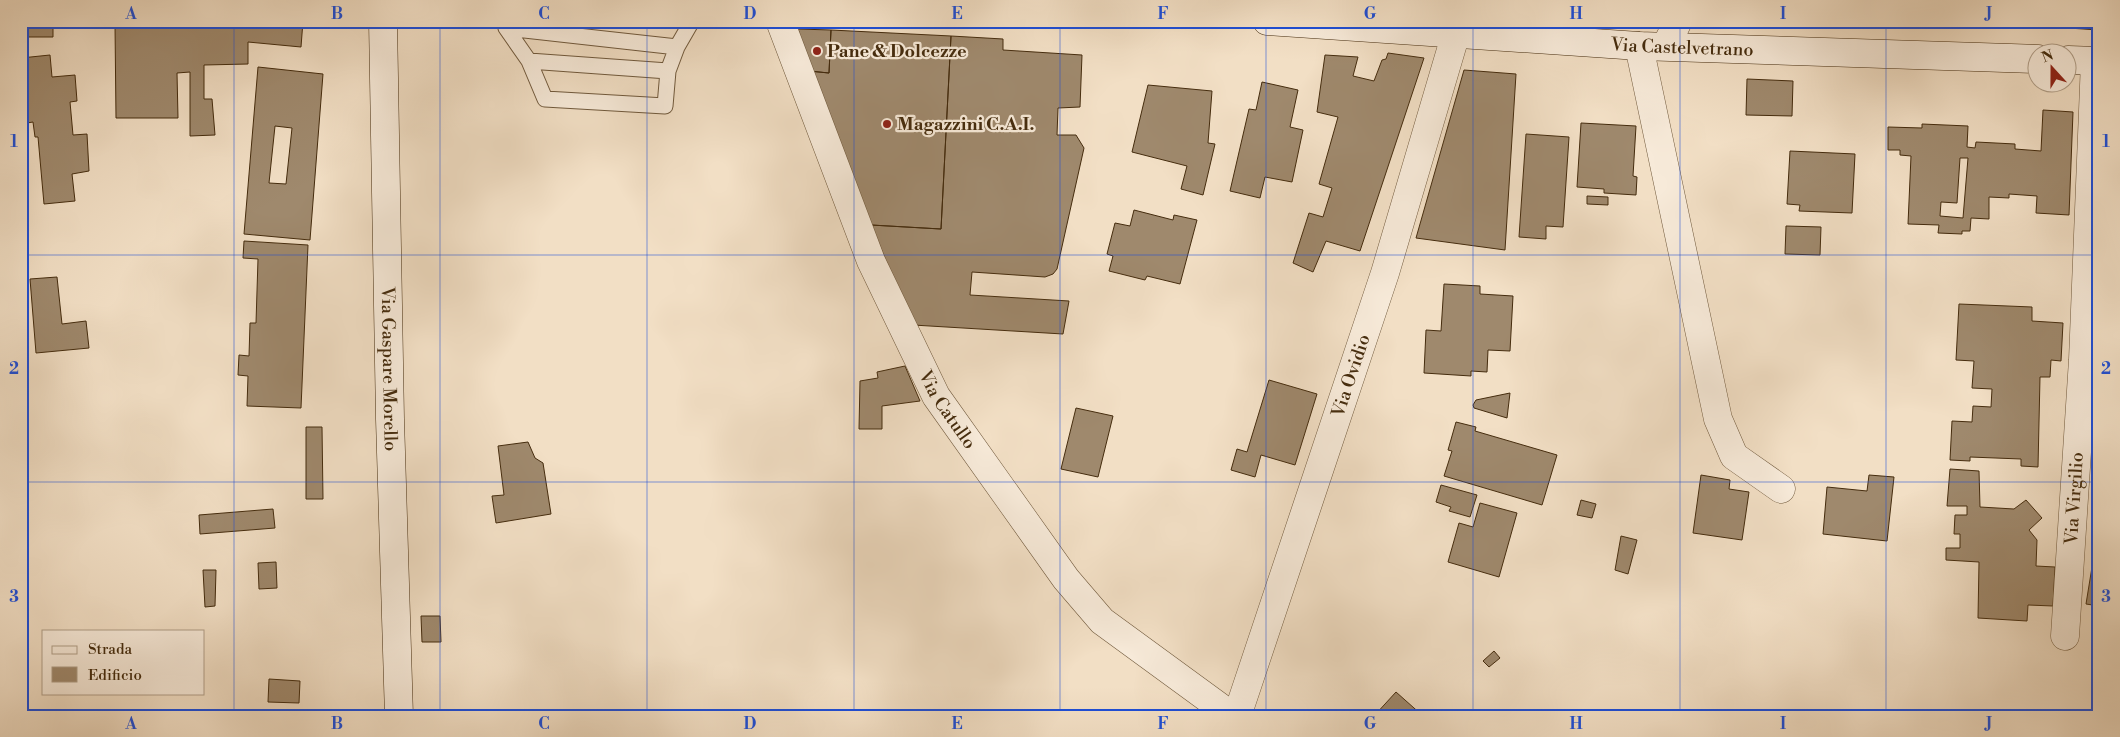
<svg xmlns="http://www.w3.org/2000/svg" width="2120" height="737" font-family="'Libre Bodoni',serif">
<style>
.building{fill:#9f896d;stroke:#452c0e;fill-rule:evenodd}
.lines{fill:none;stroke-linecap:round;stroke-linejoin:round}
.lane-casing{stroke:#70593c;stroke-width:17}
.street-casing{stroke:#70593c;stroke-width:29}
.secondary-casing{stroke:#452c0e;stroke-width:29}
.lane{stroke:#f7ead9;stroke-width:15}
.street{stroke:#f7ead9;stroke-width:28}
.secondary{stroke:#f7ead9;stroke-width:28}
.grid{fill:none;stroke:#1d4ed8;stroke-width:1;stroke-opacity:0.55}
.poi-dot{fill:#8f2418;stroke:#f7ead9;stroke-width:2}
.labels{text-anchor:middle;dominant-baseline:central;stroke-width:4.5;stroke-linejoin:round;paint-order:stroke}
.street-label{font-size:18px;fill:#452c0e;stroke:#f7ead9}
.poi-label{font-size:18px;font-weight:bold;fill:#452c0e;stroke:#f7ead9;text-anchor:start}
.neatline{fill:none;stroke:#1d4ed8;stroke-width:2}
.grid-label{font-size:16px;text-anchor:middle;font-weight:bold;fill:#1d4ed8}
</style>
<rect width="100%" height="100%" fill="#f2dfc5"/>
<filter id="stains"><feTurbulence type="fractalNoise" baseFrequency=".004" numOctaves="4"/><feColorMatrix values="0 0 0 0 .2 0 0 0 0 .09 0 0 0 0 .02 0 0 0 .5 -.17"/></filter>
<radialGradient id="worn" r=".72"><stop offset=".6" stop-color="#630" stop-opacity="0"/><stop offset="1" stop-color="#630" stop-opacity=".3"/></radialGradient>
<!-- building -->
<path class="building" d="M21 21H53V37H21Z
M188 21H303L301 47 248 42V64L204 65V99H212L215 135 190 136V72L177 73 178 118H116L115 25 188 24Z
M2068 21H2099V30L2068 28Z
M798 29 831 30 829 73 809 71Z
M831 30 951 36 941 229 871 225 809 71 829 73Z
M951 36 1003 39V50L1082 55 1080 107 1058 108 1057 135H1076L1084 148 1057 269 1053 274 1045 277 972 272 970 295 1069 301 1063 334 913 325 871 225 941 229Z
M1388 53 1424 58 1360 251 1326 241 1313 272 1293 263 1309 213 1323 217 1332 188 1319 184 1338 117 1317 112 1325 55 1358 57 1353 76 1374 81 1382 60 1386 59Z
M50 55 52 77 75 75 77 101 70 102 73 135 87 134 89 171 72 174 75 201 44 204 38 137H35L33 122 21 124V58Z
M258 67 323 74 310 240 244 234ZM275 126 292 128 286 184 269 183Z
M1464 70 1516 74 1505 250 1416 238Z
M1747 79 1793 81 1792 116 1746 115Z
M1262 82 1298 90 1290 127 1303 130 1292 182 1265 177 1260 198 1230 191 1249 109 1256 110Z
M1148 85 1212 91 1208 143 1215 144 1203 195 1181 189 1187 166 1132 152Z
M2043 110 2073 112 2069 215 2036 213 2037 196 2009 194V198L1989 197V219L1971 218 1970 231H1962V234L1938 233 1939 225 1908 224 1911 156 1900 155V150H1888V127L1922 128V124L1968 126 1967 147 1975 148 1976 142 2015 144V149L2041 151ZM1960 158H1968L1963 218 1940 216 1941 202 1957 203Z
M1581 123 1636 126 1633 176 1637 177 1636 195 1604 193V189L1577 187Z
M1526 134 1569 137 1563 227 1546 226V239L1519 237Z
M1790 151 1855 154 1852 213 1799 211 1800 205 1787 204Z
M1587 196 1608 197V205L1587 204Z
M1134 210 1173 220 1174 215 1197 220 1180 284 1147 276 1145 280 1109 271 1113 256 1107 254 1115 223 1130 226Z
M1786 226 1821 227 1820 255 1785 254Z
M244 241 308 245 301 408 247 406 248 376 238 375 239 355 249 356 250 323H256L258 259 243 258Z
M57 277 62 324 86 321 89 348 36 353 30 279Z
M1444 284 1480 286V294L1513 296 1510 351 1488 350 1487 372 1471 371V376L1424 373 1426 330 1441 331Z
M1959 304 2032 307V321L2063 323 2061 361 2051 360 2050 377H2040L2038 467 2021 466V459L1970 457V461L1950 460 1952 421 1972 422 1973 406 1991 407 1992 389 1972 388 1974 361 1956 360Z
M905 366 920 401 882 406V429H859L860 381 878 378 877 372Z
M1269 380 1317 394 1295 465 1261 455 1255 477 1231 470 1237 449 1247 452Z
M2098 388H2099V454H2095Z
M1510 393 1507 418 1474 408 1473 405 1476 400Z
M1076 408 1113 416 1098 477 1061 469Z
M1456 422 1476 427 1475 431 1557 455 1542 505 1444 476 1452 451 1448 450Z
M306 427H322L323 499H306Z
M528 442 535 458 543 463 551 514 496 523 492 496 504 495 498 446Z
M1950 469 1979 471 1980 507 2014 509 2026 500 2042 518 2029 530 2037 540 2036 566 2055 567 2053 606 2028 605 2027 621 1978 618 1979 562 1946 560V548H1960V534H1954L1955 515H1967V506H1947Z
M1701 475 1730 480 1729 489 1749 492 1742 540 1693 533Z
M1869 475 1894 477 1887 541 1823 534 1827 487 1867 491Z
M1441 485 1477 495 1470 517 1449 511 1451 507 1436 502Z
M1581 500 1596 504 1592 518 1577 515Z
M1480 503 1517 513 1499 577 1448 562 1459 523 1473 527Z
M273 509 275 528 200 534 199 515Z
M1621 536 1637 540 1628 574 1615 570Z
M276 562 277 588 259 589 258 563Z
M2092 567 2099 568V606L2086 604Z
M203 570H216L215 606 205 607Z
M421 616H440L441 642H422Z
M1494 651 1500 658 1489 667 1483 661Z
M269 679 300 681 299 703 268 702Z
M1396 692 1423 716H1374Z"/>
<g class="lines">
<!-- lane casing -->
<g class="lane-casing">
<path id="lane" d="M504 21 506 28 529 61 545 99 665 106 668 71 677 47 692 21
M506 28 677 47
M529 61 668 71"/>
</g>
<!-- street casing -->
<g class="street-casing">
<g id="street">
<path id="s1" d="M780 21 871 261 936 396 1066 579 1102 621 1232 716"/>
<path d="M1639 46 1718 419 1734 456 1781 489"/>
<path d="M1666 46 1678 21"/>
<path id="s2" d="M2065 636 2083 360 2095 61"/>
<path id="s3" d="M1237 716 1385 273 1456 33"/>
</g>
</g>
<!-- secondary casing -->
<g class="secondary-casing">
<g id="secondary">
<path id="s4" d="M383 21 390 419 399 716"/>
<path id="s5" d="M1267 21 1639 46 2038 59"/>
<path d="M2068 60 2099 61"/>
</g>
</g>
<!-- lane -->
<use href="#lane" class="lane"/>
<!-- street -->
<use href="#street" class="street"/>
<!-- secondary -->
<use href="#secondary" class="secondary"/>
</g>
<!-- grid -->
<path class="grid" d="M234 21V716M440 21V716M647 21V716M854 21V716M1060 21V716M1266 21V716M1473 21V716M1680 21V716M1886 21V716M21 255H2099M21 482H2099"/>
<!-- markers -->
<g class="poi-dot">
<circle cx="817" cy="51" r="5"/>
<circle cx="887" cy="124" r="5"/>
</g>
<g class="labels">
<!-- street labels -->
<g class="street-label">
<text stroke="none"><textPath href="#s5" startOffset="416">Via Castelvetrano</textPath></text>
<text stroke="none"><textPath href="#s4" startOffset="348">Via Gaspare Morello</textPath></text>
<text stroke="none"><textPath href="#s3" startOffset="359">Via Ovidio</textPath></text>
<text stroke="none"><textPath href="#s1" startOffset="424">Via Catullo</textPath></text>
<text stroke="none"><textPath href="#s2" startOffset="138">Via Virgilio</textPath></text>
</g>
<!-- poi labels -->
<g class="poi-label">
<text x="827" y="51">Pane &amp; Dolcezze</text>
<text x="897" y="124">Magazzini C.A.I.</text>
</g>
</g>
<!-- margin -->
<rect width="2120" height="737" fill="none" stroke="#f2dfc5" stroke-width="55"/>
<!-- legend -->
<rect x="42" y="630" width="162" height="65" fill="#f7ead9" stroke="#b09e88"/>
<rect x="52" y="646" width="25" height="8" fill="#f7ead9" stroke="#b09e88"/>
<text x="88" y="654" font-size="15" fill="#452c0e">Strada</text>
<rect x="52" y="667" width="25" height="15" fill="#9f896d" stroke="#b09e88"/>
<text x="88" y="680" font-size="15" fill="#452c0e">Edificio</text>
<!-- north arrow -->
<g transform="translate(2052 68) rotate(339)"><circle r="24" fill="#f7ead9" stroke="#b09e88"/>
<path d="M0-4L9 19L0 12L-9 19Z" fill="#8f2418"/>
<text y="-8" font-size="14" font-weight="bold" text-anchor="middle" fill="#452c0e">N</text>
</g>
<rect x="28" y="28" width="2064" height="682" class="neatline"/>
<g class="grid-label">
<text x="131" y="19">A</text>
<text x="337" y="19">B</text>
<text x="544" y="19">C</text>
<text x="750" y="19">D</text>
<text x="957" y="19">E</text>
<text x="1163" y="19">F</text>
<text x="1370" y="19">G</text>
<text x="1576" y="19">H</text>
<text x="1783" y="19">I</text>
<text x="1989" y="19">J</text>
<text x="14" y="147">1</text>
<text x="2106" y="147">1</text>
<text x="14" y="374">2</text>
<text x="2106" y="374">2</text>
<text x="14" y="602">3</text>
<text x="2106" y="602">3</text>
<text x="131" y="729">A</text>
<text x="337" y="729">B</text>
<text x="544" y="729">C</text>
<text x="750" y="729">D</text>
<text x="957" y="729">E</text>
<text x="1163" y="729">F</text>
<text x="1370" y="729">G</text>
<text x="1576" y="729">H</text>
<text x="1783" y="729">I</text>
<text x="1989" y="729">J</text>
</g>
<rect width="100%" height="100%" filter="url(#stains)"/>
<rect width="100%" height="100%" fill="url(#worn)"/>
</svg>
